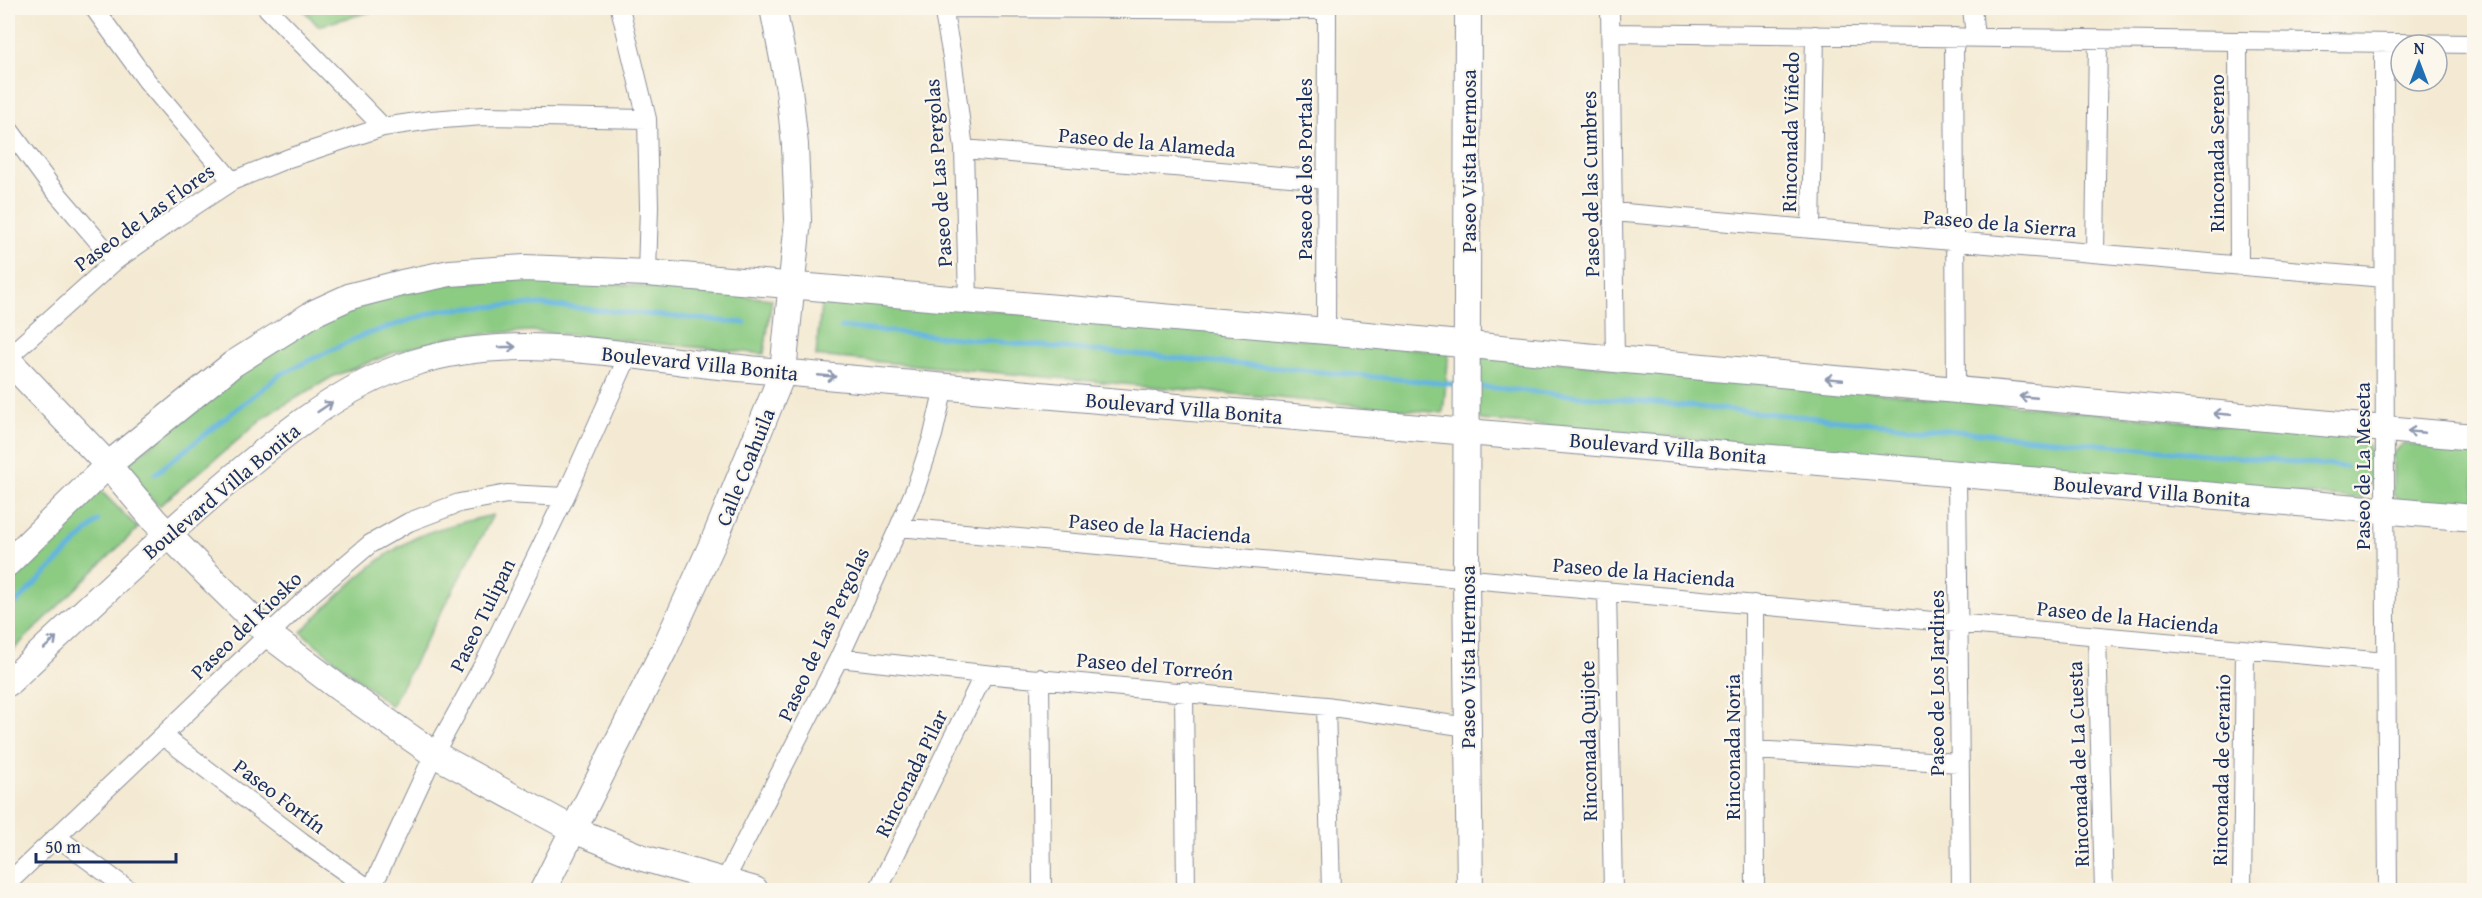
<svg xmlns="http://www.w3.org/2000/svg" width="2482" height="898" font-family="'Gentium Book Plus',serif">
<style>
.green{fill:#8bcb82;stroke:#537d70;stroke-width:1.5}
.lines{fill:none;stroke-linecap:round;stroke-linejoin:round}
.stream{stroke:#63b5df;stroke-width:5}
.street-casing{stroke:#888c98;stroke-width:20}
.secondary-casing{stroke:#888c98;stroke-width:28}
.street{stroke:#fff;stroke-width:18}
.secondary{stroke:#fff;stroke-width:26}
.oneway{stroke:#8d97ae}
.labels{text-anchor:middle;dominant-baseline:central;stroke-width:4.5;stroke-linejoin:round;paint-order:stroke}
.street-label{font-size:21px;fill:#1b2f5e;stroke:#fbf7ec}
</style>
<rect width="100%" height="100%" fill="#fbf7ec"/>
<filter id="ink" filterUnits="userSpaceOnUse"><feTurbulence type="fractalNoise" baseFrequency=".0167" numOctaves="2"/><feDisplacementMap in="SourceGraphic" scale="12" xChannelSelector="R" yChannelSelector="G"/><feConvolveMatrix kernelMatrix="1 2 1 2 8 2 1 2 1" color-interpolation-filters="sRGB"/></filter>
<filter id="wash" filterUnits="userSpaceOnUse"><feTurbulence type="fractalNoise" baseFrequency=".008" numOctaves="4" result="noise"/><feDisplacementMap in="SourceGraphic" scale="24" xChannelSelector="R" yChannelSelector="G"/><feGaussianBlur stdDeviation="1.35" result="paint"/><feColorMatrix in="noise" values="0 0 0 0 0 0 0 0 0 0 0 0 0 0 0 0 0 1.4 0 .05"/><feComposite in="paint" operator="in"/></filter>
<g filter="url(#wash)">
<rect width="100%" height="100%" fill="#f4ead3"/>
<!-- green -->
<path class="green" d="M302 8H385L318 26Z
M544 277 772 299 764 354 531 331 460 335 393 353 332 377 269 414 159 506 121 469 269 352 351 308 438 284Z
M822 295 1449 352 1443 413 816 356Z
M1478 354 2356 438 2368 444C2372 462 2375 484 2362 499L1481 420 1475 412Z
M2403 444 2474 451V510L2399 502 2393 494V453Z
M94 484 138 528 8 655V569Z
M493 515 391 706 301 632C336 597 376 555 422 535 445 525 469 521 493 515Z"/>
<g class="lines">
<!-- stream -->
<path class="stream" d="M841 327 1461 385
M1473 386 2346 467
M155 474 281 374 361 336 441 310 532 304 745 323
M8 611 98 521"/>
</g>
</g>
<g filter="url(#ink)">
<g class="lines">
<!-- street casing -->
<g class="street-casing">
<path id="street" d="M94 8 147 81 232 181
M267 8 383 127
M620 8 647 119 649 207 647 273
M943 8 1327 10
M943 8 952 57 964 149 968 300
M1610 8 1615 359
M1972 8 1975 37
M1611 33 2474 44
M1954 37 1956 390
M2238 41 2239 266
M2384 43C2384 325 2385 608 2388 890
M8 128 50 185 115 261
M964 149 1326 180
M1613 212 2384 278
M1811 229 1815 35
M2095 253 2098 39
M1326 331 1327 8
M8 357 115 261 176 218 232 181 289 158 383 127 431 120 483 116 647 119
M1957 474 1961 890
M899 527 2385 662
M1607 591 1613 890
M1754 604 1755 890
M2097 637 2104 890
M839 658 984 674 1326 706 1467 727
M1040 678 1042 890
M1184 691 1186 890
M1326 706 1331 890
M163 736 301 841 371 890
M1754 750 1959 763
M57 837 129 890
M8 883 310 595 370 544 409 522 459 503 507 494 565 497
M371 890 434 754 488 656 565 497 628 356
M720 890 839 658 899 527 916 487 933 435 944 387
M878 890 984 674
M2242 890 2245 651"/>
</g>
<!-- secondary casing -->
<g class="secondary-casing">
<path id="secondary" d="M1468 8 1466 578 1470 890
M8 360 108 465 154 520 215 582 269 635 338 687 434 754 574 830 643 858 755 890
M8 563 108 465 233 364 314 313 351 296 402 283 450 273 525 268 647 273 1326 331 1615 359 2474 437
M8 683C74 621 140 558 209 498 270 445 335 388 413 363 510 332 612 354 710 365 805 375 900 383 995 391 1488 435 1982 474 2474 518
M543 890 664 650 716 536 783 372 798 220 795 145 789 89 773 8"/>
</g>
<!-- street -->
<use href="#street" class="street"/>
<!-- secondary -->
<use href="#secondary" class="secondary"/>
</g>
<!-- one-way arrows -->
<defs><path id="oneway-shaft" d="M-6 0H5M1.5-3L5.5 0L1.5 3" fill="none" stroke-width="1.6" stroke-linecap="round" stroke-linejoin="round" transform="scale(1.5)"/></defs>
<g class="oneway">
<use href="#oneway-shaft" transform="translate(507 347) rotate(-2)"/>
<use href="#oneway-shaft" transform="translate(827 376) rotate(5)"/>
<use href="#oneway-shaft" transform="translate(1834 379) rotate(-175)"/>
<use href="#oneway-shaft" transform="translate(2028 397) rotate(-175)"/>
<use href="#oneway-shaft" transform="translate(325 407) rotate(-34)"/>
<use href="#oneway-shaft" transform="translate(2222 414) rotate(-175)"/>
<use href="#oneway-shaft" transform="translate(2416 432) rotate(-175)"/>
<use href="#oneway-shaft" transform="translate(50 643) rotate(-43)"/>
</g>
</g>
<g class="labels">
<!-- street labels -->
<g class="street-label">
<text transform="translate(1790 132) rotate(-89)">Rinconada Viñedo</text>
<text transform="translate(1147 142) rotate(5)">Paseo de la Alameda</text>
<text transform="translate(2216 153) rotate(-90)">Rinconada Sereno</text>
<text transform="translate(1468 161) rotate(-90)">Paseo Vista Hermosa</text>
<text transform="translate(1304 169) rotate(-90)">Paseo de los Portales</text>
<text transform="translate(938 173) rotate(-94)">Paseo de Las Pergolas</text>
<text transform="translate(1590 184) rotate(-91)">Paseo de las Cumbres</text>
<text transform="translate(144 217) rotate(-36)">Paseo de Las Flores</text>
<text transform="translate(2000 223) rotate(5)">Paseo de la Sierra</text>
<text transform="translate(700 363) rotate(6)">Boulevard Villa Bonita</text>
<text transform="translate(1184 408) rotate(5)">Boulevard Villa Bonita</text>
<text transform="translate(1668 448) rotate(5)">Boulevard Villa Bonita</text>
<text transform="translate(2362 466) rotate(-90)">Paseo de La Meseta</text>
<text transform="translate(745 467) rotate(-68)">Calle Coahuila</text>
<text transform="translate(221 491) rotate(-40)">Boulevard Villa Bonita</text>
<text transform="translate(2152 491) rotate(5)">Boulevard Villa Bonita</text>
<text transform="translate(1160 528) rotate(5)">Paseo de la Hacienda</text>
<text transform="translate(1644 572) rotate(5)">Paseo de la Hacienda</text>
<text transform="translate(482 615) rotate(-64)">Paseo Tulipan</text>
<text transform="translate(2128 617) rotate(6)">Paseo de la Hacienda</text>
<text transform="translate(246 625) rotate(-44)">Paseo del Kiosko</text>
<text transform="translate(823 634) rotate(-65)">Paseo de Las Pergolas</text>
<text transform="translate(1467 657) rotate(-90)">Paseo Vista Hermosa</text>
<text transform="translate(1155 666) rotate(5)">Paseo del Torreón</text>
<text transform="translate(1936 683) rotate(-90)">Paseo de Los Jardines</text>
<text transform="translate(1588 741) rotate(-91)">Rinconada Quijote</text>
<text transform="translate(1732 747) rotate(-90)">Rinconada Noria</text>
<text transform="translate(2078 764) rotate(-92)">Rinconada de La Cuesta</text>
<text transform="translate(2221 770) rotate(-89)">Rinconada de Geranio</text>
<text transform="translate(911 773) rotate(-64)">Rinconada Pilar</text>
<text transform="translate(280 796) rotate(37)">Paseo Fortín</text>
</g>
</g>
<!-- margin -->
<rect width="2482" height="898" fill="none" stroke="#fbf7ec" stroke-width="30"/>
<!-- north arrow -->
<g transform="translate(2419 63)"><circle r="28" fill="#fbf7ec" stroke="#a1a7b3" stroke-width="1.5"/>
<path d="M0-4.5L10 22L0 15L-10 22Z" fill="#1f6fb2"/>
<text y="-9" font-size="16" font-weight="bold" text-anchor="middle" fill="#1b2f5e">N</text>
</g>
<!-- scale -->
<path d="M36 853v9h140v-9" fill="none" stroke="#1b2f5e" stroke-width="3"/>
<text x="45" y="853" font-size="18" fill="#1b2f5e" stroke="#fbf7ec" stroke-width="4.5" paint-order="stroke">50 m</text>
</svg>
